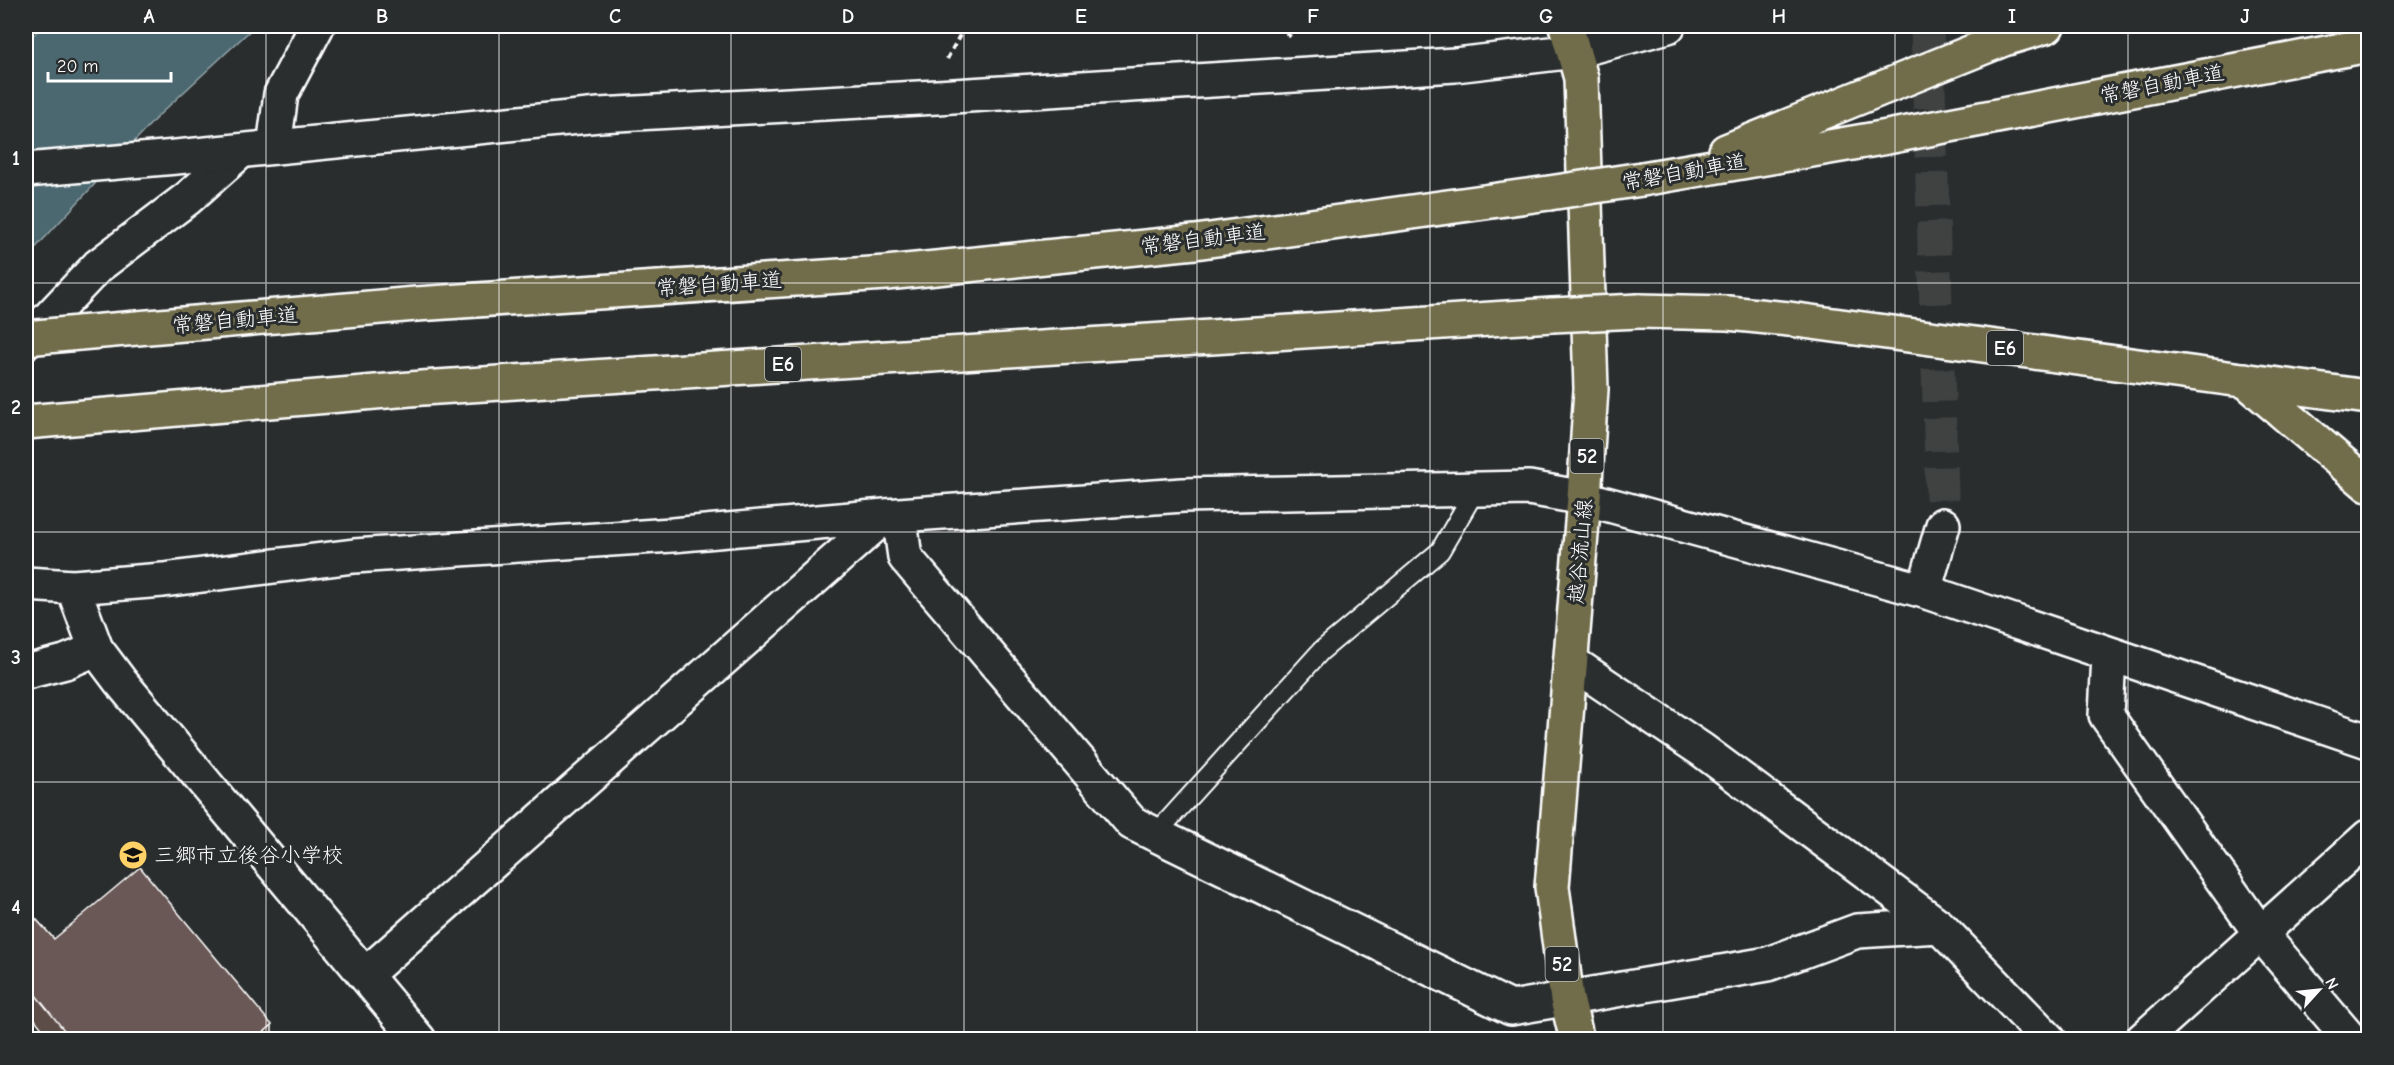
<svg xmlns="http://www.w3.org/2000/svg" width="2394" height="1065" font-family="'Comic Neue','Klee One',sans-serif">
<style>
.water{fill:#4b676f;stroke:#93a4a9;stroke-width:1.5}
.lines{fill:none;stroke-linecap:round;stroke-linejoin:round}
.minor-tunnel{stroke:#3f4243;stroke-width:33;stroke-dasharray:33 16;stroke-linecap:butt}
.service-casing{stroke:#fff;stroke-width:22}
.minor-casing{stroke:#fff;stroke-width:38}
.tertiary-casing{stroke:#fff;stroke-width:38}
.primary-casing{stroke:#fff;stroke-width:38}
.motorway-casing{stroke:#fff;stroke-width:38}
.path{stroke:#fff;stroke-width:4;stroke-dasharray:6 4.5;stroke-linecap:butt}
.service{stroke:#2a2d2e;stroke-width:18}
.minor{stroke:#2a2d2e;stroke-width:33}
.tertiary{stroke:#2a2d2e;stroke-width:33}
.primary{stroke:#716d4b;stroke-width:33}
.motorway{stroke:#716d4b;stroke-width:33}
.motorway-bridge-casing{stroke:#fff;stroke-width:38;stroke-linecap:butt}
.motorway-bridge{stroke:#716d4b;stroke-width:33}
.wall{fill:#5c4d4a;stroke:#fff;stroke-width:1.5}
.shaded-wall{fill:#4b3e3c;stroke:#fff;stroke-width:1.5}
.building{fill:#6b5956;stroke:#fff;stroke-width:1.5}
.grid{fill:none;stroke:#fff;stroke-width:1.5;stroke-opacity:0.55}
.labels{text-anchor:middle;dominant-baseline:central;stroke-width:6;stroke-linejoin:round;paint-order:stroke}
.shield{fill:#2a2d2e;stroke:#bfc0c0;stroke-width:1.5}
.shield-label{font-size:20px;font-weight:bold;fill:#fff}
.street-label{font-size:21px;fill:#fff;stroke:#2a2d2e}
.poi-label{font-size:21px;fill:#fff;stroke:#2a2d2e;text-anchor:start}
.neatline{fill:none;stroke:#fff;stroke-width:2}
.grid-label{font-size:20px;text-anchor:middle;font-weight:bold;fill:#fff}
</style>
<rect width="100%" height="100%" fill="#2a2d2e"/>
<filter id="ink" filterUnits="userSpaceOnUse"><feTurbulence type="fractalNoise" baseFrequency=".0167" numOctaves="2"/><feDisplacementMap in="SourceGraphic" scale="12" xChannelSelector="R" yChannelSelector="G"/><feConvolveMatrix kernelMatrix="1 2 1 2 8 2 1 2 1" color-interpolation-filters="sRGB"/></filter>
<g filter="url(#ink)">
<!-- water -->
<path class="water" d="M42 26H255L158 116 26 258V43Z"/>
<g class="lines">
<!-- minor-tunnel -->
<path class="minor-tunnel" d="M1927 26 1943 525"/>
<!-- service casing -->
<g class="service-casing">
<path id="service" d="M1154 836 1321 651 1440 551 1476 489"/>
</g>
<!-- minor casing -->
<g class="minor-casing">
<path id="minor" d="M1575 51 1668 26
M274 147 281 94 317 26
M26 342 98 266 188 198 241 151
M899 515 905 557 1132 823 1511 1008 1768 964 1857 931 1939 926
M26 584 73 587 163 580 354 556 672 535 885 516 1183 495 1529 488 1584 498 1924 591 2368 741
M73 587 96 649 120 681 419 1040
M1924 591 1943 525
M2109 655 2106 715 2260 933 2351 1040
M1571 662 1702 750 1939 926 2049 1040
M26 672 65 662 96 649
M365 975 885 516
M2142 1040 2368 837"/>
</g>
<!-- tertiary casing -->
<g class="tertiary-casing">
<path id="tertiary" d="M26 170 176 157 599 115 937 97 1455 65 1575 51"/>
</g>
<!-- primary casing -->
<g class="primary-casing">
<path id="primary" d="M1566 26 1581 78 1591 389 1584 498 1552 887 1567 999 1577 1040"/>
</g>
<!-- motorway casing -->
<g class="motorway-casing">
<path id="motorway" d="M1726 151 2004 39 2047 26
M1642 179 1882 138 2368 45
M1639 311 1728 313 1789 319 2368 397
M79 333 416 304 886 273 1195 242 1549 193
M2245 380 2368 485
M26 422 422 388 1552 315"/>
</g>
<!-- path -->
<path class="path" d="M1278 26 1291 37
M947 59 965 26"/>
<!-- service -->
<use href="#service" class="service"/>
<!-- minor -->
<use href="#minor" class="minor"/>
<!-- tertiary -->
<use href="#tertiary" class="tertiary"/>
<!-- primary -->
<use href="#primary" class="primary"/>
<!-- motorway -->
<use href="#motorway" class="motorway"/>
<!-- motorway-bridge casing -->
<g class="motorway-bridge-casing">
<path id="motorway-bridge" d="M1549 193 1642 179
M1552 315 1639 311
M26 338 79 333"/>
</g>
<!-- motorway-bridge -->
<use href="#motorway-bridge" class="motorway-bridge"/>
</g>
<!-- wall -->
<path class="wall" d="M26 908 54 939 272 1040H51L26 1008Z"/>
<!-- shaded-wall -->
<path class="shaded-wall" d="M272 1025V1040H255Z"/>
<!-- building -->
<path class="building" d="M140 867 272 1025 255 1040H72L26 983V908L54 939Z"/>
</g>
<!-- grid -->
<path class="grid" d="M266 26V1040M499 26V1040M731 26V1040M964 26V1040M1197 26V1040M1430 26V1040M1663 26V1040M1895 26V1040M2128 26V1040M26 283H2368M26 532H2368M26 782H2368"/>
<!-- icons -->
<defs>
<g id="school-disc" transform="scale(1.5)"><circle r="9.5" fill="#ffd166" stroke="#2a2d2e"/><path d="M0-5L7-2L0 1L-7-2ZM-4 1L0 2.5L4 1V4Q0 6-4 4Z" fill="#111"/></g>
</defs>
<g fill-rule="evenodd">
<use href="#school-disc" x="133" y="855"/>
</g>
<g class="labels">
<!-- shield labels -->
<g class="shield">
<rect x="1987" y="331" width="36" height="34" rx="4.5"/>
<rect x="765" y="347" width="36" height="34" rx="4.5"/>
<rect x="1570.5" y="439" width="33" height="34" rx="4.5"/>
<rect x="1545.5" y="947" width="33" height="34" rx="4.5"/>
</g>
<g class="shield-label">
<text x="2005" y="348">E6</text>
<text x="783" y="364">E6</text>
<text x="1587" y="456">52</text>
<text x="1562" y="964">52</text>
</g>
<!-- street labels -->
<g class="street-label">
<text transform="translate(2162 84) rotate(-11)">常磐自動車道</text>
<text transform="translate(1684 172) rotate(-10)">常磐自動車道</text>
<text transform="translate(1203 239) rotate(-7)">常磐自動車道</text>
<text transform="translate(719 284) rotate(-4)">常磐自動車道</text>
<text transform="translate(235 320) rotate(-5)">常磐自動車道</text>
<text transform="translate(1580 551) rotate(-85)">越谷流山線</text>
</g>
<!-- poi labels -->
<g class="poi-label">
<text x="154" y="855">三郷市立後谷小学校</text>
</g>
</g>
<!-- margin -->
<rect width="2394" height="1065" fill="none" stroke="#2a2d2e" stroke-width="66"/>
<!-- north arrow -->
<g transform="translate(2319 990) rotate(63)" stroke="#2a2d2e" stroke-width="4.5" paint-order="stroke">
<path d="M0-4.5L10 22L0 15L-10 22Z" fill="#ffffff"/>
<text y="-9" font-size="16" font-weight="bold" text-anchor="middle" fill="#ffffff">N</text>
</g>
<!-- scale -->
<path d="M48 72v9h123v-9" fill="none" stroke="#ffffff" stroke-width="3"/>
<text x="57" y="72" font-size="18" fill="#ffffff" stroke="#2a2d2e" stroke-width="4.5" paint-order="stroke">20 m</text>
<rect x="33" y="33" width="2328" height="999" class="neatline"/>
<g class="grid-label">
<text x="149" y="23">A</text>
<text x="382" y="23">B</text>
<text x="615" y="23">C</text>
<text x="848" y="23">D</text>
<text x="1081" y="23">E</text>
<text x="1313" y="23">F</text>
<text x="1546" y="23">G</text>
<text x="1779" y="23">H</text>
<text x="2012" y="23">I</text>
<text x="2245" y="23">J</text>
<text x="16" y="165">1</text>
<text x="16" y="414">2</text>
<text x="16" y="664">3</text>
<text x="16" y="914">4</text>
</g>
</svg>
